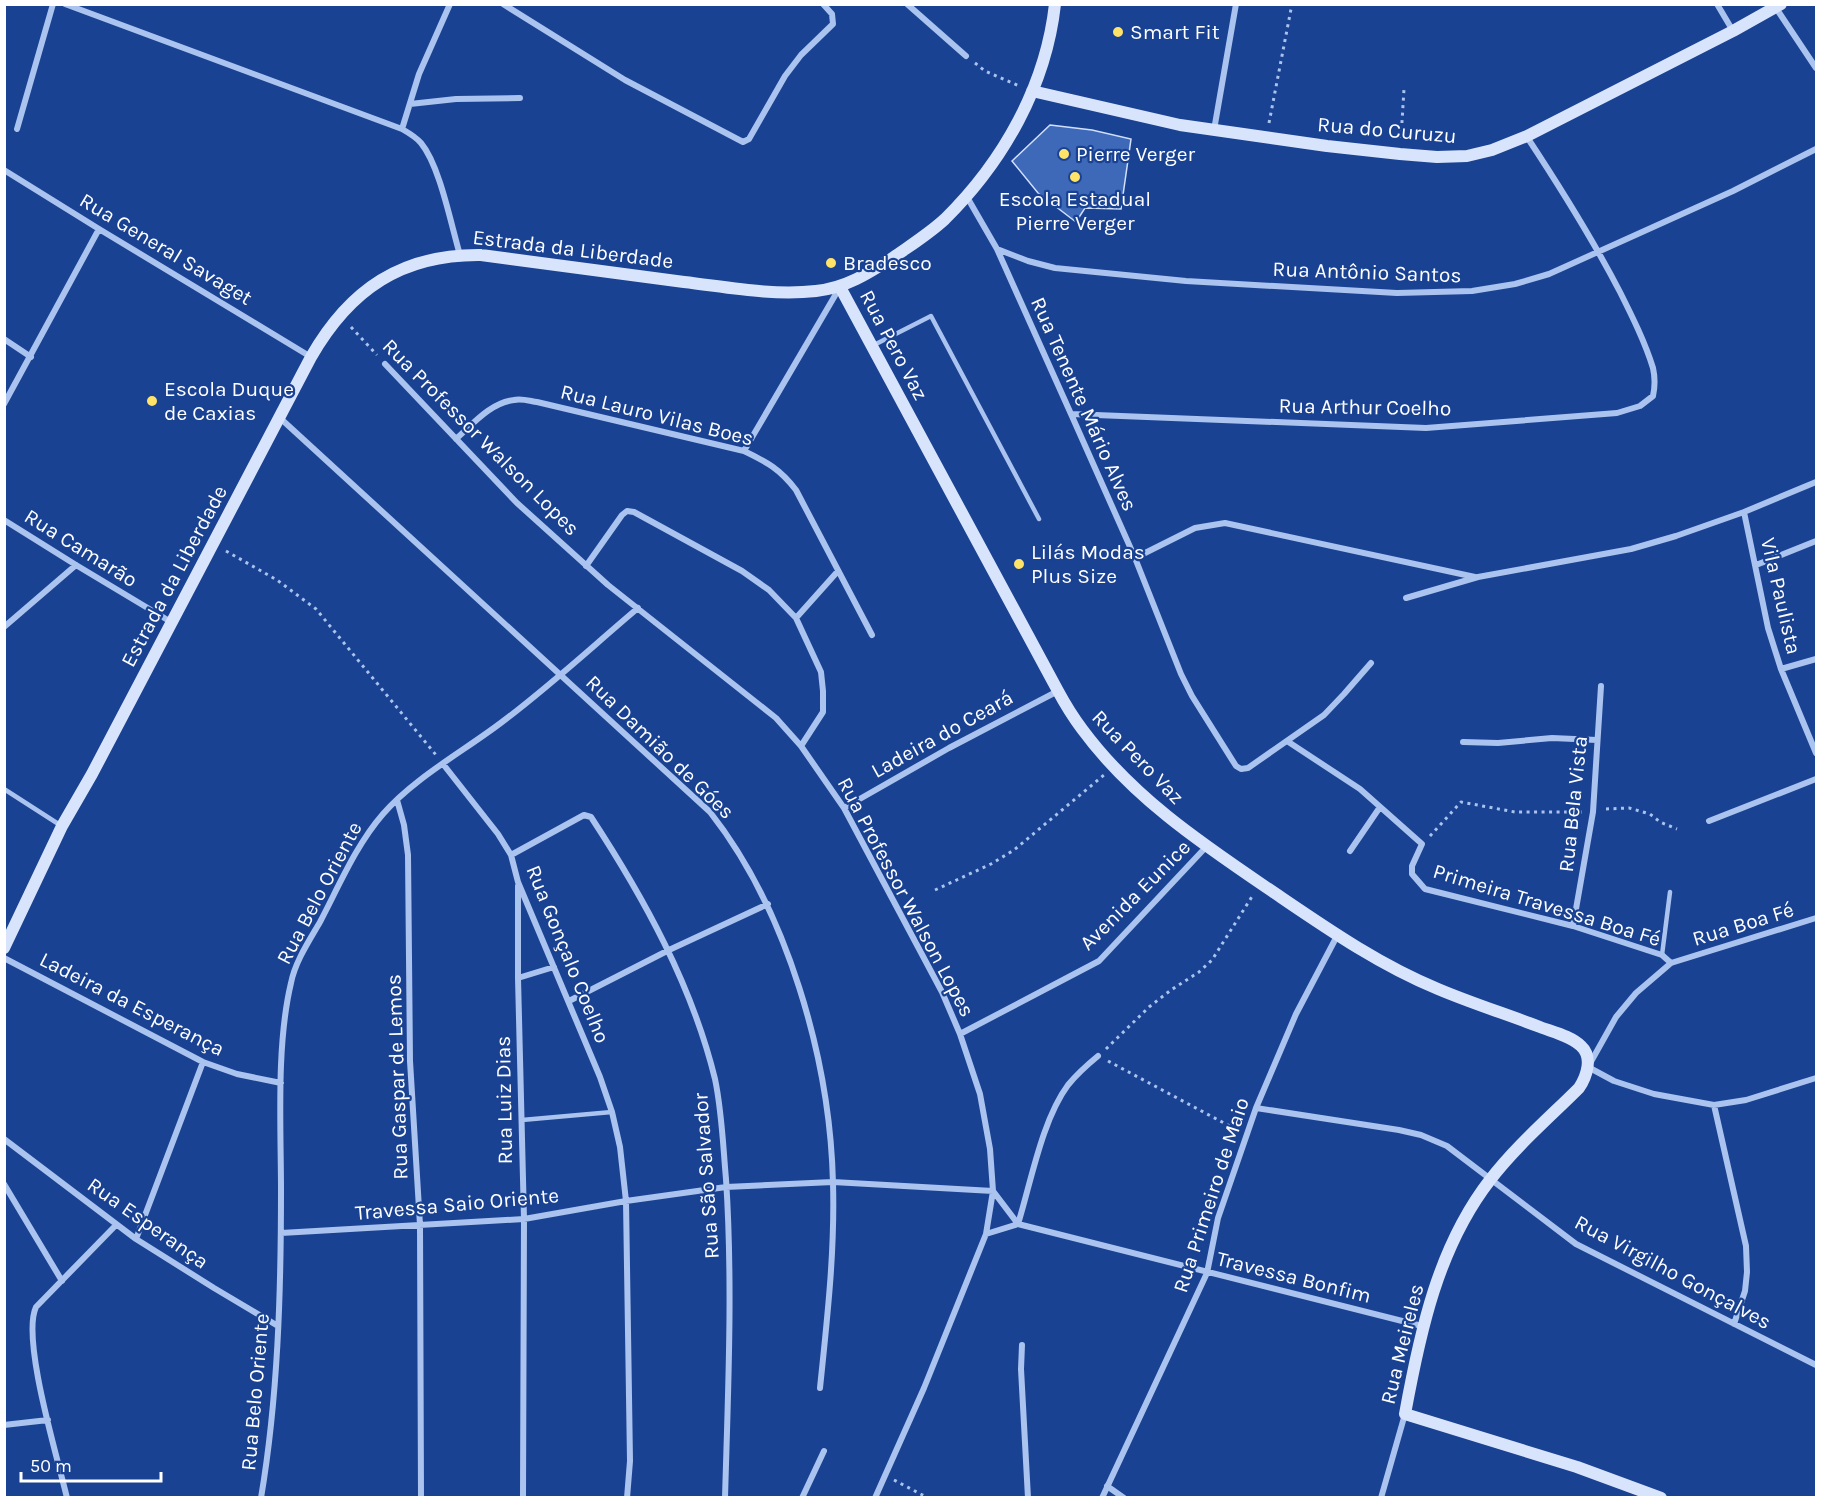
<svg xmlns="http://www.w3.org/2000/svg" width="1821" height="1502" font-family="Karla,sans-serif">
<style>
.building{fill:#3e69b9;stroke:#d1e0fb;stroke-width:1.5}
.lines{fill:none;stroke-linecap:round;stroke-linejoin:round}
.path{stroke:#aac3ef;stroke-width:3;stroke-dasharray:3 4.5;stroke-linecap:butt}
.lane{stroke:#aac3ef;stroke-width:4.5}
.street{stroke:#aac3ef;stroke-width:6}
.secondary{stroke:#d8e4fb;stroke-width:12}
.poi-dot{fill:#ffe369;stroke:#1a4293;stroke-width:2}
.labels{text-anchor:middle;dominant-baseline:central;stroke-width:4.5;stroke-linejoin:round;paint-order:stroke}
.poi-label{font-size:21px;fill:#fff;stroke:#1a4293;text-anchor:start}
.street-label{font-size:21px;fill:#fff;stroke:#1a4293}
</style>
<rect width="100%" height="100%" fill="#1a4293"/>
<!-- building -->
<path class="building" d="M1050 125 1092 130 1131 139 1121 209 1085 208 1076 222 1038 193 1012 161Z"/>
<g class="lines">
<!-- path -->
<path class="path" d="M975 63 985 71 1019 86
M1269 123 1292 4
M1401 138 1404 89
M351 327 377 355
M226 551 277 580 316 609 436 755
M1606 809 1629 808 1650 814 1660 822 1677 829
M1430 836 1461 802 1515 812H1582
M935 890 991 864 1014 850 1104 775
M1106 1049 1149 1007 1171 990 1199 972 1212 960 1253 895
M1108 1061 1237 1130
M894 1480 928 1498"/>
<!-- lane -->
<path class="lane" d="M872 346 931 316 1039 519
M4 789 60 825
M1662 955 1670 892
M522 1120 612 1112"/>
<!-- street -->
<path class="street" d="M65 4 402 129C409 133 416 137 421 143 440 166 451 225 460 255
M503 4 625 80 743 142 749 139 785 76 801 55 833 24 832 14 823 4
M907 4 966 56
M1717 4 1733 31
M1776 8 1816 68
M410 104 456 99 520 98
M17 129 53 4
M402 129 419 74 450 4
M1214 130 1236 4
M4 170 99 229 311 357
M967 197 997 249 1071 414 1135 558 1181 674 1192 696 1236 766 1241 769 1248 768 1324 715 1344 694 1371 663
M997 249 1028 261 1055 268 1186 281 1397 293 1472 291 1515 284 1549 274 1733 191 1816 149
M4 339 31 357
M385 364 517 503 608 585 776 718 801 746 844 808 942 992 960 1034 980 1094 990 1149 993 1191 986 1234 924 1388 875 1498
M4 404 99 229
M1071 414 1426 428 1617 413 1640 406 1653 396C1655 387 1655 377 1653 368 1645 342 1632 316 1620 292 1592 238 1560 187 1527 137
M280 418 710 812C787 910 830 1059 833 1183 835 1252 827 1320 820 1388
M456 439C473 424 490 403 514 400 521 398 530 401 537 402L744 451C767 462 780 469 796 490L872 635
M744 451 840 287
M1744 512 1768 628 1781 669 1816 753
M4 520 76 565 171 622
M1135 558 1195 528 1225 523 1475 577
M1756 565 1816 541
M586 566 622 515 627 511 634 512 742 571 769 590 796 618 821 672 823 691V712L801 746
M1406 598 1478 577 1631 549 1676 536 1744 512 1816 482
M796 618 838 571
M4 627 76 565
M1781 669 1816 659
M1287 741 1360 789 1422 844 1412 866V874L1425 889 1573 926 1662 955 1671 963
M1463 742 1498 743 1552 738 1597 740
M443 764 498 834 511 855 518 882 600 1077 612 1112 620 1147 626 1201 630 1461 627 1498
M397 800 404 825 408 855 410 1061 420 1225 421 1498
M844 808 949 748 1058 691
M1709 821 1816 779
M1350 851 1380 807
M511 855 584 815 591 817C644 898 692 985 715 1079 722 1112 723 1146 726 1179 733 1285 728 1392 725 1498
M518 886V978L524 1219 523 1498
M1816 918 1671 963 1636 993 1616 1017 1588 1067 1614 1081 1654 1094 1714 1105 1746 1100 1816 1078
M1573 926 1593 812 1601 686
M4 958 203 1062 237 1074 281 1083
M518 978 554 967
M569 1001 669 950 768 904
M960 1034 1099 961 1206 847
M1714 1105 1746 1246 1747 1272 1745 1291 1734 1324
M1256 1108 1399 1130 1421 1135 1447 1146 1576 1244 1816 1365
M4 1139 136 1239 214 1288 278 1326
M4 1184 62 1281
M1018 1224C1031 1182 1042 1120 1068 1085 1077 1074 1087 1065 1098 1056
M281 1233 524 1219 626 1201 726 1187 833 1182 993 1191 1018 1224
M986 1234 1018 1224 1422 1326
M136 1239 203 1062
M1022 1345 1021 1369 1028 1498
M4 1425 48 1420
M1107 1486 1124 1498
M67 1498C58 1459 21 1339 36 1307L116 1225
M261 1498C278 1397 281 1293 281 1191 281 1126 276 1046 291 983 295 962 309 941 320 922 339 886 356 845 383 814 414 778 464 751 502 722 550 686 593 646 638 608
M802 1498 824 1451
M1102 1498 1207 1273 1218 1218 1256 1108 1296 1014 1337 936
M1381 1498 1405 1414"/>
<!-- secondary -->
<path class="secondary" d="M1032 91 1180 125 1327 146 1400 154 1437 157 1467 156 1492 150 1527 136 1733 31 1781 4
M840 287 1058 691C1065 704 1073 717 1082 729 1135 801 1210 849 1282 898 1332 932 1382 966 1438 989 1471 1003 1506 1014 1540 1027 1553 1032 1571 1036 1581 1046 1593 1057 1587 1076 1579 1088 1550 1117 1516 1146 1490 1180 1438 1247 1420 1332 1405 1414L1577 1467 1661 1498
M4 948 62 826 92 774 311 357C350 289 402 254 481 255 549 264 617 273 684 282 727 287 772 296 816 291 846 288 869 273 894 257 911 245 930 233 945 219 1003 162 1046 86 1055 4"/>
</g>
<!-- markers -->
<g class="poi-dot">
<circle cx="1118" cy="32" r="6"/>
<circle cx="1064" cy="154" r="6"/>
<circle cx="1075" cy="177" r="6"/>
<circle cx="831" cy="263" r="6"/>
<circle cx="152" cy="401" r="6"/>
<circle cx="1019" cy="564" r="6"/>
</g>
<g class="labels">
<!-- poi labels -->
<g class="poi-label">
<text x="1130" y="32">Smart Fit</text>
<text x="1076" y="154">Pierre Verger</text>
<text x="1075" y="199" text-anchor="middle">Escola Estadual<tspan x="1075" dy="24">Pierre Verger</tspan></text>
<text x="843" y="263">Bradesco</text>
<text x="164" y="389">Escola Duque<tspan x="164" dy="24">de Caxias</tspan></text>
<text x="1031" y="552">Lilás Modas<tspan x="1031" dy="24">Plus Size</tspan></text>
</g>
<!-- street labels -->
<g class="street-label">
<text transform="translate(1387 130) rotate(5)">Rua do Curuzu</text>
<text transform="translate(166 249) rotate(31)">Rua General Savaget</text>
<text transform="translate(573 249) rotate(7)">Estrada da Liberdade</text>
<text transform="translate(1367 272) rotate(2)">Rua Antônio Santos</text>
<text transform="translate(894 345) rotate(62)">Rua Pero Vaz</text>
<text transform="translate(1084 404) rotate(66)">Rua Tenente Mário Alves</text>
<text transform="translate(1365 407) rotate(1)">Rua Arthur Coelho</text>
<text transform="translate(657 415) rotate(14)">Rua Lauro Vilas Boes</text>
<text transform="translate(481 437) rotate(45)">Rua Professor Walson Lopes</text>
<text transform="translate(81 548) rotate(32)">Rua Camarão</text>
<text transform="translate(174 576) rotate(-62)">Estrada da Liberdade</text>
<text transform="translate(1781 596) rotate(77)">Vila Paulista</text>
<text transform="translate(942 734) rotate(-29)">Ladeira do Ceará</text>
<text transform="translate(660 747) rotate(44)">Rua Damião de Góes</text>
<text transform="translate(1138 757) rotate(46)">Rua Pero Vaz</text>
<text transform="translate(1573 804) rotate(-84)">Rua Bela Vista</text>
<text transform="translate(319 893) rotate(-62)">Rua Belo Oriente</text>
<text transform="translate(1135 895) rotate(-45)">Avenida Eunice</text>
<text transform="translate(906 897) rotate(62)">Rua Professor Walson Lopes</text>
<text transform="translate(1547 905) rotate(17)">Primeira Travessa Boa Fé</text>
<text transform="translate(1743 924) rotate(-17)">Rua Boa Fé</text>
<text transform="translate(568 954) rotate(68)">Rua Gonçalo Coelho</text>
<text transform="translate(132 1004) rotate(27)">Ladeira da Esperança</text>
<text transform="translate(397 1077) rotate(-92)">Rua Gaspar de Lemos</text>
<text transform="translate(504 1100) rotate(-91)">Rua Luiz Dias</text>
<text transform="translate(706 1176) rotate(-94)">Rua São Salvador</text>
<text transform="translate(1211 1195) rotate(-72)">Rua Primeiro de Maio</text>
<text transform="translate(457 1204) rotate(-5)">Travessa Saio Oriente</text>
<text transform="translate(148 1223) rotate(35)">Rua Esperança</text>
<text transform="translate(1673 1272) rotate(28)">Rua Virgilho Gonçalves</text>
<text transform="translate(1294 1277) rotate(14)">Travessa Bonfim</text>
<text transform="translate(1402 1344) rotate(-76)">Rua Meireles</text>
<text transform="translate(255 1392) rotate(-85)">Rua Belo Oriente</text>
</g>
</g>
<!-- border -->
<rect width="1821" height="1502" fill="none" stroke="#ffffff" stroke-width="12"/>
<!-- scale -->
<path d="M21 1472v9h140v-9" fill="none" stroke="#ffffff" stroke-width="3"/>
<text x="30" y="1472" font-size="18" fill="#ffffff" stroke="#1a4293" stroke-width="4.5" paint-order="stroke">50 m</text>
</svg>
